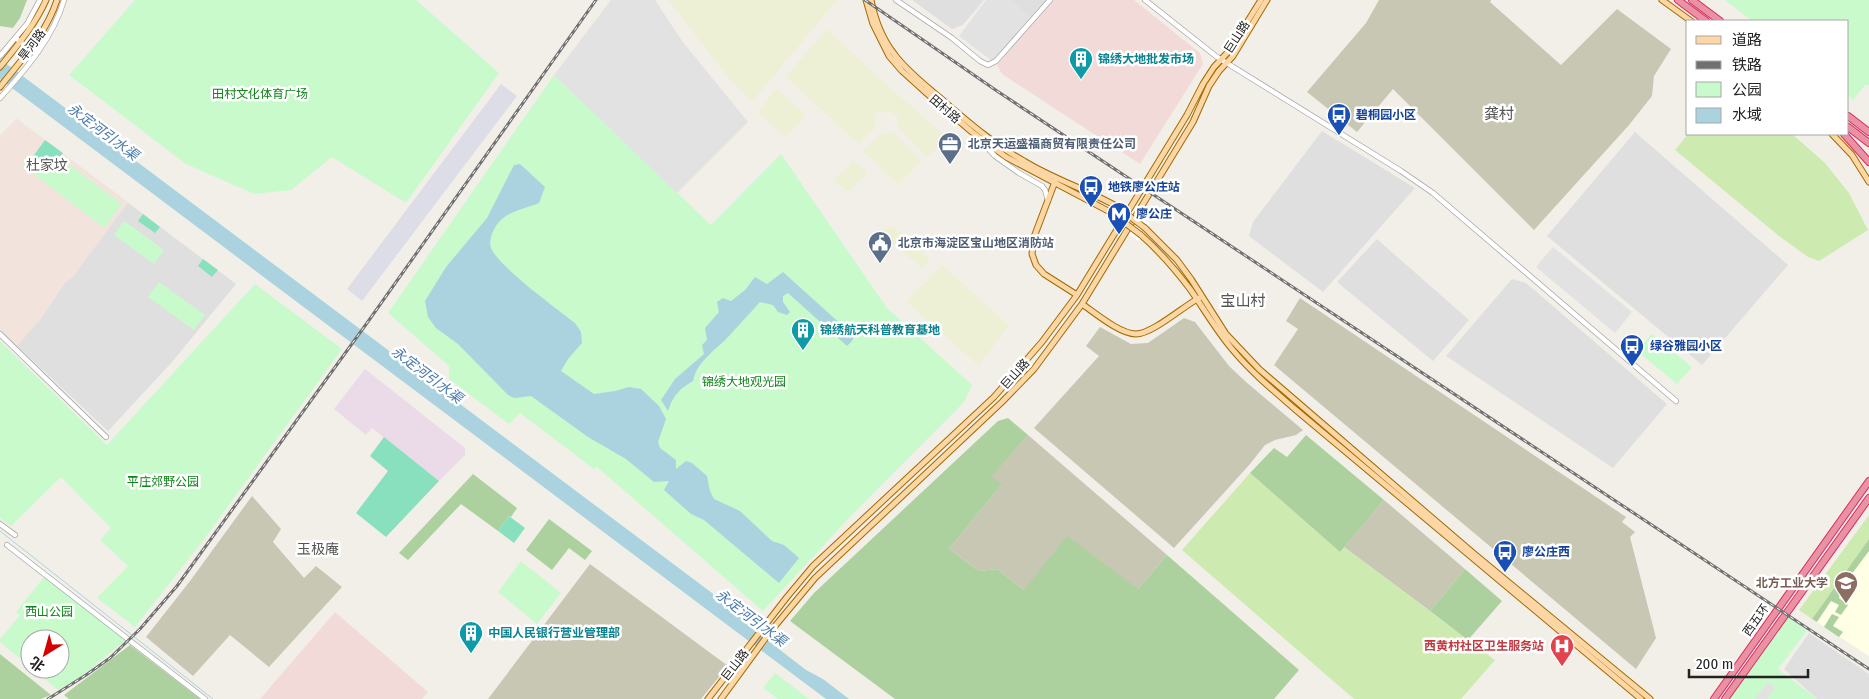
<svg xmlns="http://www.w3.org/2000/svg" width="1869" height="699" font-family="'Fira Sans Condensed','Noto Sans SC',sans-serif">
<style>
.residential{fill:#e0dfdf}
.commercial{fill:#f2dad9}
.industrial{fill:#ebdbe8}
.education{fill:#ffffe5}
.military{fill:#f3e3dd}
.construction{fill:#c7c7b4}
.farmland{fill:#eef0d5}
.grass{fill:#cdebb0}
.forest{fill:#add19e}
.park{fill:#c8facc}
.pitch{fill:#88e0be}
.parking{fill:#e2e2e2}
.plaza{fill:#dddde8}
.water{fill:#aad3df}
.pier{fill:#fff}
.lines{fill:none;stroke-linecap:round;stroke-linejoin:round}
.stream{stroke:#aad3df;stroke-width:1}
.minor-casing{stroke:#a9a9a9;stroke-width:6}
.major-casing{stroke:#a06b00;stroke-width:7}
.highway-casing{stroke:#dc2a67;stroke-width:8}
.minor{stroke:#fff;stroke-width:4.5}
.major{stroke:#fcd6a4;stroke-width:5}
.highway{stroke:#e892a2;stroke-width:6}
.rail-casing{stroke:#707070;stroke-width:3}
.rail{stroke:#fff;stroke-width:1;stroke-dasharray:4;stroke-linecap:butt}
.major-bridge-casing{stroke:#a06b00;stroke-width:7;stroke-linecap:butt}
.major-bridge{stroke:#fcd6a4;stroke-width:5}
.labels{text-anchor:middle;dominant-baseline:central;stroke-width:5;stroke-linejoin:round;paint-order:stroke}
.street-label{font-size:12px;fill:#222;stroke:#fff}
.culture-label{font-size:12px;font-weight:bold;fill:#0d838f;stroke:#fff;text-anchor:start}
.park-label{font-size:12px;fill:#0c8416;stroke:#fff}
.transit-label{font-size:12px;font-weight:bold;fill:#164399;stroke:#fff;text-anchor:start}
.service-label{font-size:12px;font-weight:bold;fill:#4e5e75;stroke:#fff;text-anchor:start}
.education-label{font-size:12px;font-weight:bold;fill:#785e54;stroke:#fff;text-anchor:end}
.health-label{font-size:12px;font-weight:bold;fill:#be3a42;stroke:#fff;text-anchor:end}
.water-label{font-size:14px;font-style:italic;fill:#4a7aab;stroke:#fff}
.neighbourhood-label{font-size:14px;fill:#555;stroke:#fff}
.quarter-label{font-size:15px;fill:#555;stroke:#fff}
</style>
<rect width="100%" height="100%" fill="#f2efe9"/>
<!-- residential -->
<path class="residential" d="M912 0H984L963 25 952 29Z
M1010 0H1047L1031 19Z
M17 119 236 284 172 362 108 431 0 330V136Z
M1322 131 1415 188 1323 292 1249 236 1253 222Z
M1635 132 1788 265 1702 365 1547 236Z
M1377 239 1469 320 1433 361 1337 282Z
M1512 279 1526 283 1667 404 1613 468 1446 356Z
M1809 633 1869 674V699H1817L1784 669Z"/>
<!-- commercial -->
<path class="commercial" d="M1054 0H1134L1200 53 1203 64 1140 164 1002 74 997 65Z
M335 612 428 692 422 699H260Z"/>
<!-- industrial -->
<path class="industrial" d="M365 369 465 448V455L439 481 372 428 366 435 334 409Z"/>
<!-- education -->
<path class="education" d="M1869 539V656L1812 619Z"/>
<!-- military -->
<path class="military" d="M17 119 128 203 72 278 66 282 40 320 17 346 0 330V136Z"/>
<!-- construction -->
<path class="construction" d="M1379 0H1491L1490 2 1561 65 1617 9 1671 49 1654 76 1652 96 1629 125 1534 230 1393 89 1357 132 1307 92 1366 23Z
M1300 298 1626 517 1622 522 1635 532 1630 537 1656 638 1636 669 1274 365 1298 329 1286 321Z
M1184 318 1195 322 1229 366 1246 382 1303 430 1296 435 1275 440 1265 445 1250 464 1174 548 1034 428 1099 356 1086 346 1100 327 1131 344 1148 343Z
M1028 435 1167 555 1138 589 1024 590 997 569 979 571 949 549 1001 485 990 477Z
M252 496 281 529 273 542 304 578 316 566 342 587 269 667 230 635 193 676 146 637 190 581Z
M1384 500 1465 569 1430 611 1344 547Z
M590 564 728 666 701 699H488Z"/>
<!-- farmland -->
<path class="farmland" d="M668 0H837L752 102 728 77Z
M827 29 889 87 948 138 927 157 898 127 897 116 892 113 879 111 875 116V128L859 144 785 77Z
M776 88 806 115 785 138 758 112Z
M893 131 921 161 899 185 863 151 882 132 886 135Z
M853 160 868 173 848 192 833 181Z
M894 227 930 259 922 268 882 234 886 228Z
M942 265 1009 325 979 366 906 302Z"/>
<!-- grass -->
<path class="grass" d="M1688 134H1792L1825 163 1849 193 1868 230 1819 261 1808 257 1779 236 1675 150Z
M1250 473 1340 552 1344 547 1495 660 1461 699H1354L1182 550Z
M1869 515V539L1812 619 1799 610Z"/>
<!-- forest -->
<path class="forest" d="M0 0H27L20 18 13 28 0 26Z
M1008 418 1028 435 991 477 1002 484 949 549 979 571 997 569 1024 590 1067 536 1138 589 1167 555 1299 670 1274 699H895L790 621 814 593 998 421Z
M1306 435 1384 500 1340 552 1250 473 1274 448 1287 457Z
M473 474 517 508 511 517 509 516 498 531 461 504 408 560 399 553Z
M549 519 592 551 585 560 569 548 552 570 526 550Z
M1869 539V551L1842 587 1839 598 1848 605 1841 615 1835 612 1839 605 1831 601 1817 622 1812 619Z
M1465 569 1502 601 1468 640 1430 611Z
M1832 614 1839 617 1833 626 1843 632 1839 637 1824 627Z
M130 645 200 699H69L64 695Z
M0 654 51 695 41 699H0Z"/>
<!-- park -->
<path class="park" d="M135 0H416L499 73 406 203 332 157 291 190 254 194 186 164 69 75Z
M1725 0H1869V85H1865L1853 100 1848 96V21H1752Z
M554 75 711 225 781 154 887 308 972 385 964 402 848 519 763 611 597 467 594 469 520 413 509 424 449 379V366L388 313Z
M29 155 53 173 63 160 122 204 104 228 22 165Z
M124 221 164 250 154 264 114 235Z
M159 282 205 315 194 330 148 297Z
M255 284 342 349 202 542 135 627 97 598 128 566 100 540 111 528 61 477 11 526 0 518V341L107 445Z
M1652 334 1692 367 1677 384 1637 351Z
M521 561 561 593 537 624 498 592Z
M44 577 108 624 126 640 83 675 58 690 33 669H60V639H30V667L0 642V639L20 615 16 612Z
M1789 617 1807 631 1778 669 1817 699H1727Z
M775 673 809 699H778L763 688Z"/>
<!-- pitch -->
<path class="pitch" d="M45 140 63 153 51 168 34 155Z
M143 214 160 227 155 233 138 221Z
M203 259 218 270 212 277 198 266Z
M384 437 439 481 386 537 356 513 388 471 370 456Z
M509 516 525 528 514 543 498 531Z"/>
<!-- parking -->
<path class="parking" d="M611 0H655L682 41 748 122 677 193 554 75Z
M986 0H1010L1031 19 992 61 959 36Z
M1553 247 1632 312 1615 333 1536 267Z
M1768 682 1775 688 1767 699H1755Z"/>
<!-- plaza -->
<path class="plaza" d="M501 84 517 96 362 301 347 289Z"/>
<!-- water -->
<path class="water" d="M0 59 736 611 745 623 806 670 823 679 849 699H826L48 115 0 79Z
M520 164 545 187 539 203C527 208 510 211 501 220 494 226 488 240 491 248 498 266 557 309 575 323L581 332 582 343 568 359 561 371 594 394 615 391 629 387 641 389 659 406 666 419 658 442 660 448 676 460V469L686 461 692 463 707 476 710 491 714 499 740 511 772 541 784 545 799 558 779 583 704 520 691 514 664 490 669 481 654 482 626 459 588 437 531 396 514 398 508 395 458 344 436 328 428 317 425 301 446 267 487 218 514 165Z
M783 272 854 336 852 341 847 346 788 293 783 296V302L790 312 787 315 778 312 773 305 760 302C750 313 739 325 729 336 716 350 697 361 693 381 679 389 673 396 668 411L661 400 675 379 704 354 702 345 707 340 705 328 719 312 717 302 723 298 731 301 745 290 755 277 767 284Z"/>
<!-- pier -->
<path class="pier" d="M1120 200 1150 223 1138 241 1108 218Z"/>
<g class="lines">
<!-- stream -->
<path class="stream" d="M0 531 213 699"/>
<!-- minor casing -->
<g class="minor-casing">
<path id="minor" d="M896 0 952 38 980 61 988 65 996 61 1050 0
M1145 0 1217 57 1401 171 1433 193 1676 401
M18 40 30 50 38 52
M0 56 27 24 40 0
M0 98C26 69 53 38 64 0
M979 139 995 156 1019 173 1042 186 1045 190 1048 200
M0 334 106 437
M0 524 15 535
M7 545 205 699"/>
</g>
<!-- major casing -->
<g class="major-casing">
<path id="major" d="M866 0 873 24 889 56 902 71 923 90 972 132 1006 157 1112 213
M871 0C875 20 883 40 895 55 907 71 924 84 939 97 966 120 993 144 1024 161 1053 179 1086 189 1116 206
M1662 0 1691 21
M0 67C17 46 35 25 46 0
M0 87C22 59 46 34 57 0
M1832 134 1852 155 1869 182
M1056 179 1034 237 1032 254 1036 265 1044 274 1077 295
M1145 228 1177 260 1191 279 1226 334 1259 369 1473 553 1650 699
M1141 235C1159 251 1175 269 1190 289 1204 309 1216 330 1232 349 1251 372 1274 391 1296 410L1641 699
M1082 304C1095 313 1120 334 1136 334 1152 334 1184 306 1199 298
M708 699 787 597 813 566 994 397 1042 342 1077 295 1187 115 1203 84 1214 67 1229 51 1261 0
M721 699 770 632 815 578 1002 402 1034 369 1082 304 1193 122 1209 86 1219 71 1233 56 1267 0"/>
</g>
<!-- highway casing -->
<g class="highway-casing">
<path id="highway" d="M1678 0 1706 21
M1692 0 1720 21
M1848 116 1869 132
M1848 127 1869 143
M1844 134 1869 162
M1714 699 1869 481
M1725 699 1869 498"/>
</g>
<!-- minor -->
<use href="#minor" class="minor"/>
<!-- major -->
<use href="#major" class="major"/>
<!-- highway -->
<use href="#highway" class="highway"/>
<!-- rail casing -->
<g class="rail-casing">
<path id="rail" d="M865 0 997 91 1869 669
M48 699 86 675 110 658 140 629 177 586 367 323 596 0"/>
</g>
<!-- rail -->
<use href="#rail" class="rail"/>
<!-- major-bridge casing -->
<g class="major-bridge-casing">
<path id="major-bridge" d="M1116 206 1145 228
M1112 213 1141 235"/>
</g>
<!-- major-bridge -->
<use href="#major-bridge" class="major-bridge"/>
</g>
<!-- icons -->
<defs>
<g id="building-pin" transform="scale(1.25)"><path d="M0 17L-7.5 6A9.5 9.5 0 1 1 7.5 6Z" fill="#0f9aa8" stroke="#fff"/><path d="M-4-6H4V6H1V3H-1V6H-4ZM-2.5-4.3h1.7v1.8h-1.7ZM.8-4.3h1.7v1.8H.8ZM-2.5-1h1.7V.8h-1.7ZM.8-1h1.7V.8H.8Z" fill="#fff"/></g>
<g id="bus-pin" transform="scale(1.25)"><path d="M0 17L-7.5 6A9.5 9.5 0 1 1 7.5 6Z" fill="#1a4fb4" stroke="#fff"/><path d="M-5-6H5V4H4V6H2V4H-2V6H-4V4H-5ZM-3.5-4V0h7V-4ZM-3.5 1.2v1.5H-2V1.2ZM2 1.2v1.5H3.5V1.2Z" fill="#fff"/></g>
<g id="office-pin" transform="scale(1.25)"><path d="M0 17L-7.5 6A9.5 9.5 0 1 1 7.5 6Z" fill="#5c6f8a" stroke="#fff"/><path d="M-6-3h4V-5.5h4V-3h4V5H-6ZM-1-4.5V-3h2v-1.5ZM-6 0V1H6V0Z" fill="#fff"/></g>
<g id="metro-pin" transform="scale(1.25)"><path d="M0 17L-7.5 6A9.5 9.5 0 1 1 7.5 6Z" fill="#1a4fb4" stroke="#fff"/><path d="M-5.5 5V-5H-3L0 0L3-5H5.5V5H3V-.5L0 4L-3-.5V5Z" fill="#fff"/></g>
<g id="civic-pin" transform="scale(1.25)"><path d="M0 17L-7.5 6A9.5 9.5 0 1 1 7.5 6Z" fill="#5c6f8a" stroke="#fff"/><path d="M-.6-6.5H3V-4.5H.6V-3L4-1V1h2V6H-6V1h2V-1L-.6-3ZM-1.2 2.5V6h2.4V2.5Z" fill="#fff"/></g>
<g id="university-pin" transform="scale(1.25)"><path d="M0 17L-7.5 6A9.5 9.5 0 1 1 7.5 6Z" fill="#8d6e63" stroke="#fff"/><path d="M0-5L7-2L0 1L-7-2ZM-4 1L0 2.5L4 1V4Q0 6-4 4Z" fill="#fff"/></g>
<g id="hospital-pin" transform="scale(1.25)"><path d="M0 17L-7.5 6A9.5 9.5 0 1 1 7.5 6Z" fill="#e0444e" stroke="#fff"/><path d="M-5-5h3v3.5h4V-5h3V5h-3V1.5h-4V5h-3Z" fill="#fff"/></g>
</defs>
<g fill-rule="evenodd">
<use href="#building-pin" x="1081" y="59"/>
<use href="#bus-pin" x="1339" y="115"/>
<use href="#office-pin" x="950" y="144"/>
<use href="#bus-pin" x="1091" y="187"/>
<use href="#metro-pin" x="1119" y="214"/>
<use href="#civic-pin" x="880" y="243"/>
<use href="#building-pin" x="803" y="330"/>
<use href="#bus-pin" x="1632" y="346"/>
<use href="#bus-pin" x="1505" y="552"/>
<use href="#university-pin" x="1846" y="583"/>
<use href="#building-pin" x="471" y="633"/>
<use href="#hospital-pin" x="1562" y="646"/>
</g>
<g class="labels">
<!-- street labels -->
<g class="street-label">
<text transform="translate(1237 37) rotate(-57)">巨山路</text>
<text transform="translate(32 45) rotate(-53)">旱河路</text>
<text transform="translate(945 109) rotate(41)">田村路</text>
<text transform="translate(1015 374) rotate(-48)">巨山路</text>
<text transform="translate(1756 620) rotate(-55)">西五环</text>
<text transform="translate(735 665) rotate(-52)">巨山路</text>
</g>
<!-- culture labels -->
<g class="culture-label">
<text x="1098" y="59">锦绣大地批发市场</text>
<text x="820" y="330">锦绣航天科普教育基地</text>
<text x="488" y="633">中国人民银行营业管理部</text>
</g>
<!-- park labels -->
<g class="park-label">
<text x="260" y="94">田村文化体育广场</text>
<text x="744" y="382">锦绣大地观光园</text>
<text x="163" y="482">平庄郊野公园</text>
<text x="49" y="612">西山公园</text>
</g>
<!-- transit labels -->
<g class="transit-label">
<text x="1356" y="115">碧桐园小区</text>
<text x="1108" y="187">地铁廖公庄站</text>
<text x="1136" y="214">廖公庄</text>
<text x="1650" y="346">绿谷雅园小区</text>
<text x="1522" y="552">廖公庄西</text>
</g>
<!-- service labels -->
<g class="service-label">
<text x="968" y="144">北京天运盛福商贸有限责任公司</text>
<text x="898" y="243">北京市海淀区宝山地区消防站</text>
</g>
<!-- education labels -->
<g class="education-label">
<text x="1828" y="583">北方工业大学</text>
</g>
<!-- health labels -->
<g class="health-label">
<text x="1544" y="646">西黄村社区卫生服务站</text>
</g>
<!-- water labels -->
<g class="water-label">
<text transform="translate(103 132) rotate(37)">永定河引水渠</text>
<text transform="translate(427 375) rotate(37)">永定河引水渠</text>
<text transform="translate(751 618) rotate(37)">永定河引水渠</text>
</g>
<!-- neighbourhood labels -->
<g class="neighbourhood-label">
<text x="47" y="165">杜家坟</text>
<text x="318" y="549">玉极庵</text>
</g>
<!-- quarter labels -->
<g class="quarter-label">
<text x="1499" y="114">龚村</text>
<text x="1243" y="301">宝山村</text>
</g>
</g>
<!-- legend -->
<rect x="1686" y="20" width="162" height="115" fill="#ffffff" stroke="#a7a7a7"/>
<rect x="1696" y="36" width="25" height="8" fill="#fcd6a4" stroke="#a7a7a7"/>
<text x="1732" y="45" font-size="15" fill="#222222">道路</text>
<rect x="1696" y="61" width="25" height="8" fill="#707070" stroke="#a7a7a7"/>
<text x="1732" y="70" font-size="15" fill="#222222">铁路</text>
<rect x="1696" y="82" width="25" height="15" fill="#c8facc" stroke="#a7a7a7"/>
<text x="1732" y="95" font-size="15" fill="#222222">公园</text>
<rect x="1696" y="108" width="25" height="15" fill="#aad3df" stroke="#a7a7a7"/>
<text x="1732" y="120" font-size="15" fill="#222222">水域</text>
<!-- north arrow -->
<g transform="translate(45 654) rotate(217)"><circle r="24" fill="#ffffff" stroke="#a7a7a7"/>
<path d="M0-4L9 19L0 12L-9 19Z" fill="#d40000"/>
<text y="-8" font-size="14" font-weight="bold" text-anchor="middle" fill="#222222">北</text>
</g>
<!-- scale -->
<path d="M1689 669v8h119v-8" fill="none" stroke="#222222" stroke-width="2.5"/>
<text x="1696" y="669" font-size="15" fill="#222222" stroke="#ffffff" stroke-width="4" paint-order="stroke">200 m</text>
</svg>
